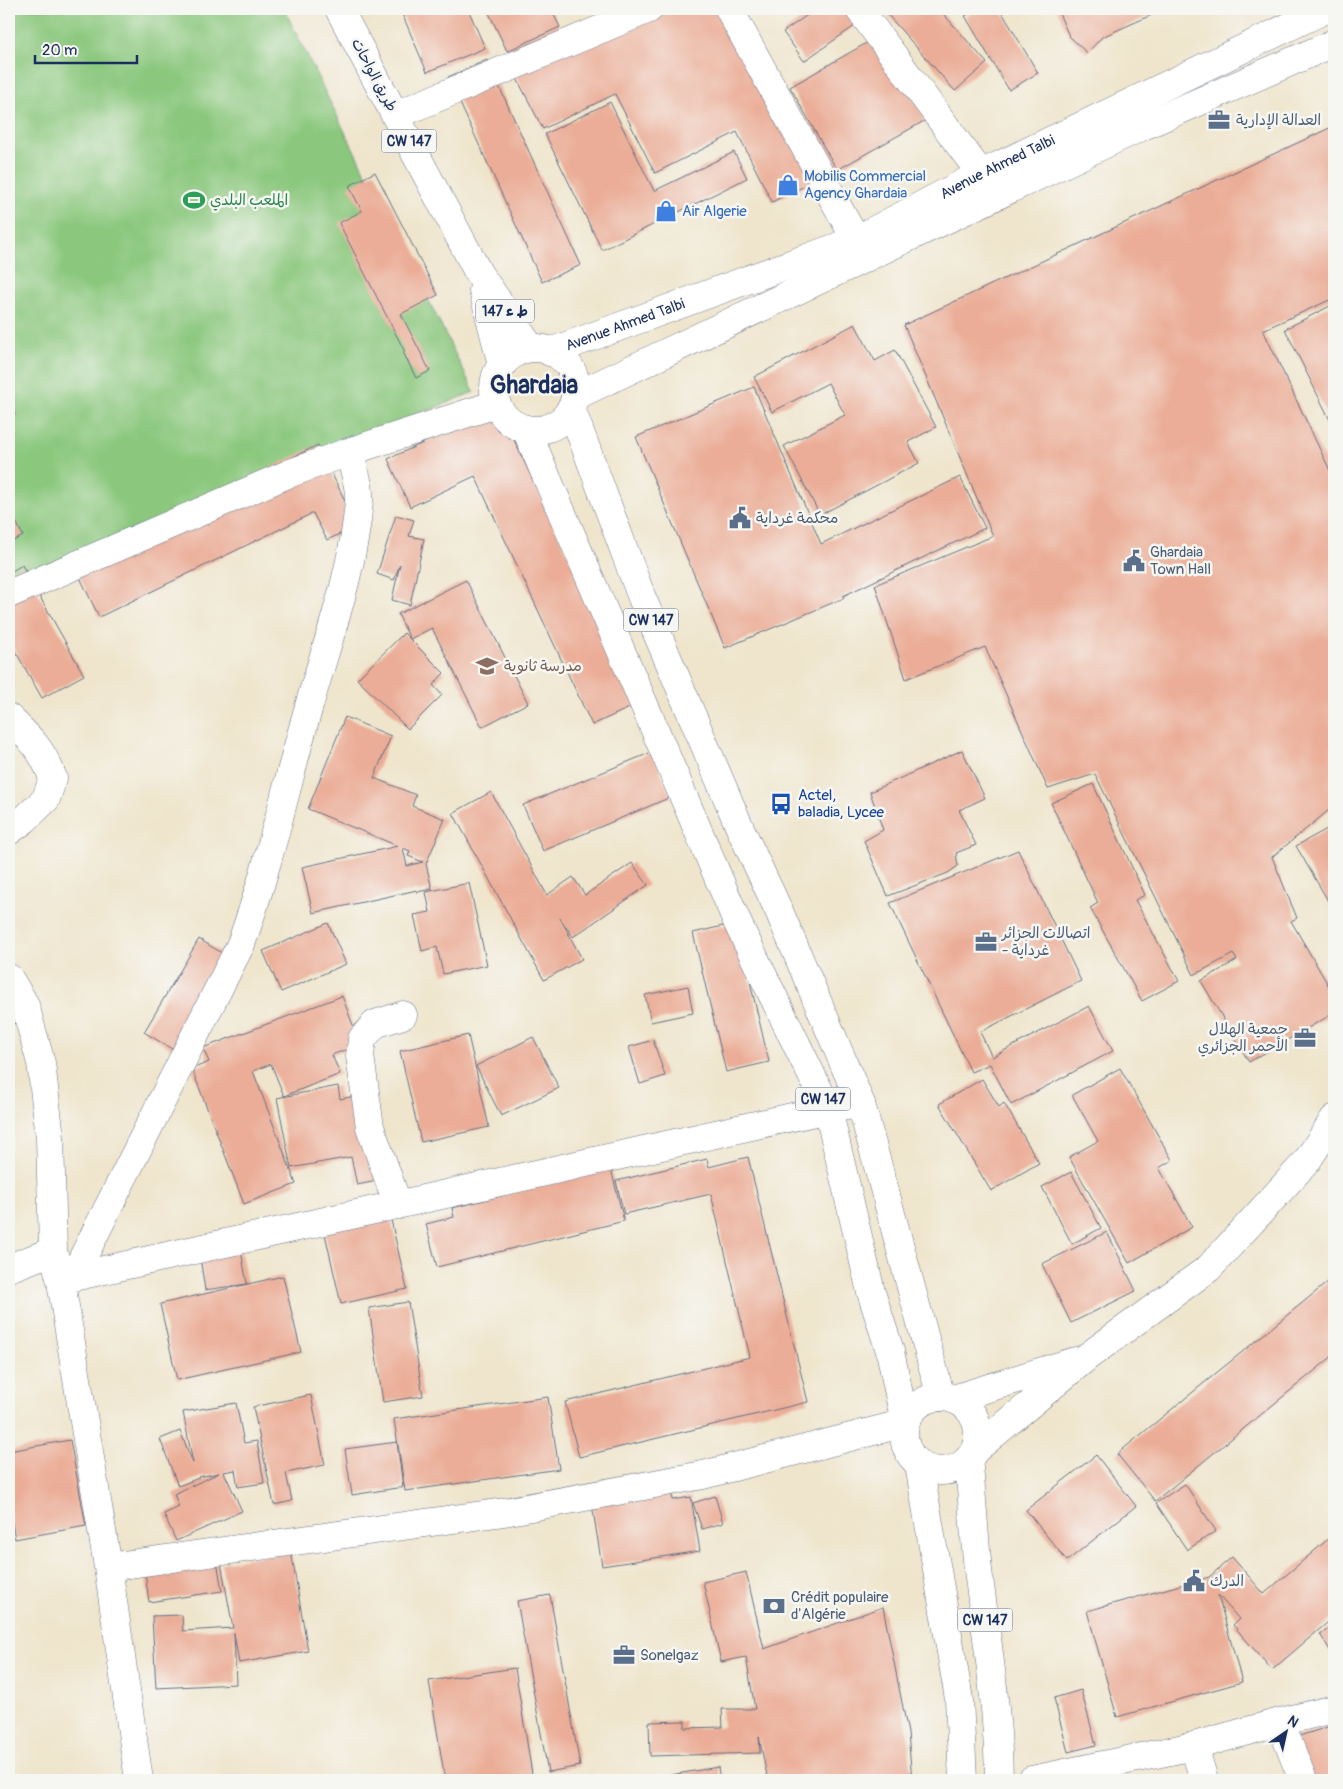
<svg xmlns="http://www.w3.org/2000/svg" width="1343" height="1789" font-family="Pangolin,'Playpen Sans Arabic',sans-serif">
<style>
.park{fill:#8bc87e;stroke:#537c6e}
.building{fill:#ebad97;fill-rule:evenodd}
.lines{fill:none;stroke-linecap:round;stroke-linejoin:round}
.minor-casing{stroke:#656f84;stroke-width:29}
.major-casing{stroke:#656f84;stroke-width:29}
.minor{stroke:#fff;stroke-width:28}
.major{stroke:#fff;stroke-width:28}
.labels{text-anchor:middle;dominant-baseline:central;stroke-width:5;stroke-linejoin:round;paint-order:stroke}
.shield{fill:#f6f6f2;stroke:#5d6b8a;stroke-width:1}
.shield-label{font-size:14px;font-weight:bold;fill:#1b2f5e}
.street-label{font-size:15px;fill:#1b2f5e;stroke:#f6f6f2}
.service-label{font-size:15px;fill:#4e5e75;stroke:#f6f6f2;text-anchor:start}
.shop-label{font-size:15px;fill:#366cbe;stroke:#f6f6f2;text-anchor:start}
.leisure-label{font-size:15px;fill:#27864d;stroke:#f6f6f2;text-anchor:start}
.education-label{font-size:15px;fill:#785e54;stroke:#f6f6f2;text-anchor:start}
.transit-label{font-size:15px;fill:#164399;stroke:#f6f6f2;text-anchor:start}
.town-label{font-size:25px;font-weight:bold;fill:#1b2f5e;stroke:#f6f6f2}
</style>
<rect width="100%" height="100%" fill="#f6f6f2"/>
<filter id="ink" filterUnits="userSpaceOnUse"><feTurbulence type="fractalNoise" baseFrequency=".02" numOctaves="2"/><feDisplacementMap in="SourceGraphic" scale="10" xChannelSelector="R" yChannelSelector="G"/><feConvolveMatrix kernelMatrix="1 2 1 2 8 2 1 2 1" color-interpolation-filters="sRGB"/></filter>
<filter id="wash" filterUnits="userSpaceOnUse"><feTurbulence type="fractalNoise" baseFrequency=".0096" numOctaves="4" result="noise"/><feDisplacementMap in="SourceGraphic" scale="20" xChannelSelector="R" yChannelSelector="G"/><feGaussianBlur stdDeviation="1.12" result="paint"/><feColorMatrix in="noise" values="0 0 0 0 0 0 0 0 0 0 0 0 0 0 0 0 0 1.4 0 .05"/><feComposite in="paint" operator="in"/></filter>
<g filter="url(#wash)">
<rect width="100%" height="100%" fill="#efe5cc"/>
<!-- park -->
<path class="park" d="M9 9H284L474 392 9 580Z"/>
<g id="blocks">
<!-- building -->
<path class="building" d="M400 9H468L485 48 427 72Z
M487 9H551L560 27 507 51Z
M627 9H733L819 179 772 202 737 132 655 173 615 94 543 129 513 71Z
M765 9H778L769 15Z
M816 9H853L862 21 804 61 783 32Z
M892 9H939L987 63 955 91 887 14Z
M978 9H1000L1038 73 1009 90 965 16Z
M1057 9H1165L1102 37 1087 53 1069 36Z
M877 37 926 120 837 170 790 87Z
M487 60 581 265 542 282 448 77Z
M610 102 654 191 734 152 747 178 602 250 545 134Z
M1334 126V298L1263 330 1334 479V806L1272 857 1297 918 1291 921 1334 995V1013L1249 1062 1201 981 1237 960 1233 954 1194 975 1095 774 1048 789 985 647 906 679 875 585 993 536 904 325Z
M375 172 438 295 401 314 430 371 416 378 403 352H405L339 223 362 211 349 186Z
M1334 304V428L1285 329Z
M855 324 875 361 895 350 936 427 908 442 919 463 820 515 784 446 845 415 828 383 772 412 754 377Z
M754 387 821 544 960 477 985 528 843 596 844 598 725 648 636 437Z
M9 402 15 414 9 421Z
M499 408 638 704 592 725 475 476 410 507 388 459Z
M318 445 357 526 327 540 313 513 99 617 73 563Z
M9 507 23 536 9 543Z
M396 515 414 520 409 536 424 539 410 605 392 600 400 564 394 580 377 574Z
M22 565 84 675 42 698 9 640V573Z
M466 580 528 703 482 727 432 628 410 639 444 673 433 685 442 695 408 729 357 679 404 633 410 639 398 614Z
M345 717 391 736 374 778 416 795 412 806 445 819 426 864 432 889 417 892V890L313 913 302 867 398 846 308 809ZM403 848 410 851 408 856 423 862 407 866Z
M962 750 985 798 959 810 976 845 956 853 958 866 948 873 888 896 864 841 883 830 870 792Z
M652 752 671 797 543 851 523 805Z
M1093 784 1145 895 1135 900 1179 981 1142 1001 1090 908 1098 903 1051 803Z
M491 792 547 895 573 877 585 895 632 863 648 885 573 937 560 918 582 959 544 980 453 813Z
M1334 825V911L1296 846Z
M1018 850 1081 981 980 1032 992 1057 1089 1006 1113 1051 1011 1105 990 1064 971 1072 890 903Z
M469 883 487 965 443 974 437 947 422 951 414 915 430 912 426 892Z
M328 923 346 964 281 992 263 951Z
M736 923 769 1062 726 1072 693 933Z
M199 939 235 961 180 1054 144 1032Z
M688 986 693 1013 651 1022 645 995Z
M9 988 26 1016 9 1027Z
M342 996 360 1044 332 1055 340 1074 284 1096 271 1064 253 1071 296 1184 244 1204 192 1069 209 1062 203 1048Z
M468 1035 489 1127 421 1142 400 1051Z
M533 1037 559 1088 501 1116 476 1066Z
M653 1040 665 1076 640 1084 629 1047Z
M1120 1068 1172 1160 1159 1168 1192 1227 1129 1263 1069 1157 1098 1141 1072 1095Z
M982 1079 999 1107 1004 1103 1039 1163 991 1191 939 1104Z
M338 1086 340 1099 370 1093 387 1179 357 1185 351 1157 291 1168 277 1098Z
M748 1157 808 1402 579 1457 565 1402 750 1357 711 1194 624 1214 616 1181 707 1159 709 1167Z
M611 1169 624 1221 437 1267 426 1224 454 1217 452 1208Z
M1071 1172 1101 1228 1072 1244 1042 1187Z
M388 1207 407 1289 341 1304 322 1221Z
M1107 1232 1136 1291 1071 1323 1042 1264Z
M241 1251 247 1284 205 1290 200 1257Z
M283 1276 301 1352 177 1380 160 1304Z
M1334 1277V1355L1155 1501 1117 1454Z
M408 1302 423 1396 383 1402 369 1308Z
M311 1395 325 1465 286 1473 292 1501 274 1505 253 1407Z
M548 1397 559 1469 405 1491 394 1419Z
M236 1403 244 1443 257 1441 264 1483 238 1487 235 1470 224 1472 242 1511 176 1541 164 1514 179 1507 174 1494 219 1473 198 1477 199 1478 178 1486 160 1439 180 1431 193 1463 183 1412Z
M70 1440 86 1526 15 1539 9 1506V1451Z
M397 1442 403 1487 352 1495 345 1449Z
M1096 1455 1136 1506 1067 1561 1026 1510Z
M1185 1484 1216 1531 1187 1550 1156 1503Z
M670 1485 673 1500 691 1497 700 1551 602 1566 591 1498Z
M715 1496 723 1523 702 1529 693 1503Z
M1334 1534V1617L1272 1670 1233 1625 1239 1619 1218 1595 1242 1682 1117 1717 1087 1611 1209 1577 1232 1557 1264 1594Z
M291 1551 308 1651 239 1663 234 1633 236 1684 156 1688 152 1616 182 1615 183 1631 233 1628 221 1563Z
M217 1561 222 1591 149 1602 145 1572Z
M746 1572 764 1649 883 1607 908 1733 912 1780H768L759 1737 760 1753 650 1756 649 1722 685 1721V1728L723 1727 722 1709H755L746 1657 721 1662 703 1582Z
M550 1595 580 1766 548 1772 517 1601Z
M1334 1626V1657L1320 1634Z
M515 1668 533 1780H445L429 1681Z
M1081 1690 1096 1745 1068 1752 1054 1698Z
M1334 1725V1780H1310L1296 1737Z
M718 1767 720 1780H647V1779Z"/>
</g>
</g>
<g filter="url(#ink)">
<use href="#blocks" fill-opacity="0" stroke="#656f84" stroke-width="1"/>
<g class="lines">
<!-- minor casing -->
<g class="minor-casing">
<path id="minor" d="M729 9 856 240
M859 9 981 174
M396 115 649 9
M9 594 288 474 348 452
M9 718C31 739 42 749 53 778L46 799 24 820 9 831
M9 978 25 1005 41 1063 50 1137 53 1251 61 1282 108 1567 139 1780
M398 1205 370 1127 360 1056 362 1039 375 1024 403 1015
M9 1268 53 1251
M73 1277 241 944C269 866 286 786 309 706 328 639 354 570 359 500 360 484 353 466 348 452L496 404
M63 1281 73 1277 828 1109 861 1104
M953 1399 1075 1361
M975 1450 1088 1356 1209 1268 1307 1161 1334 1119
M108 1567 504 1512 703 1475 905 1423
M1280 1722 1303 1780
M1194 1746 1204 1780
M1032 1780 1194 1746 1280 1722 1334 1709"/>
</g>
<!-- major casing -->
<g class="major-casing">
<g id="major">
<path d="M339 9 479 274 531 348"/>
<path d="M483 290 502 365"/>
<circle cx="535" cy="389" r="41"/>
<path id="s1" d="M550 352 856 240 981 174 1326 9"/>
<path d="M575 396 1141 127 1334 43"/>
<path d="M571 408 642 598 740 828 779 911 861 1104 941 1397"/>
<path d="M526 429 739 926 828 1109 871 1292 890 1351 905 1423"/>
<circle cx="941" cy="1434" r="37"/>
<path d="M968 1460C973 1499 974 1539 979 1578 988 1645 998 1712 999 1780"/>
<path d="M919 1465 959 1699 963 1780"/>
</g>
</g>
<!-- minor -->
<use href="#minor" class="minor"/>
<!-- major -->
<use href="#major" class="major"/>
</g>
</g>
<!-- icons -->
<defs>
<g id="office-bare" transform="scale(1.725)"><path d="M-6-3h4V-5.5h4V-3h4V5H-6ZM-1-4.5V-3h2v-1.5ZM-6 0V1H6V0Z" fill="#5c6f8a" stroke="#f6f6f2" stroke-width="2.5" paint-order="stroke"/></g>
<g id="shop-bare" transform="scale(1.725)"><path d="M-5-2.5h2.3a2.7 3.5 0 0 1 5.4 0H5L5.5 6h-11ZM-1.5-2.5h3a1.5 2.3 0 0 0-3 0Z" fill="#3f7fe0" stroke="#f6f6f2" stroke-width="2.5" paint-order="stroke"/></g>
<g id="stadium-bare" transform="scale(1.725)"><path d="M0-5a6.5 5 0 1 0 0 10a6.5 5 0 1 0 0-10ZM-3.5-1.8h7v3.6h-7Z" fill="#2e9e5b" stroke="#f6f6f2" stroke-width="2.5" paint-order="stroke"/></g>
<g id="civic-bare" transform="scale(1.725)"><path d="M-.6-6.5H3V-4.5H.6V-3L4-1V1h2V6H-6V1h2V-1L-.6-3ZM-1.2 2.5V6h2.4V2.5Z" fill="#5c6f8a" stroke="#f6f6f2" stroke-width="2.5" paint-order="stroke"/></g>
<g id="school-bare" transform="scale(1.725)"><path d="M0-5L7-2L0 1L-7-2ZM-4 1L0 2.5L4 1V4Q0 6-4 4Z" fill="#8d6e63" stroke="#f6f6f2" stroke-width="2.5" paint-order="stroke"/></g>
<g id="bus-bare" transform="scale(1.725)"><path d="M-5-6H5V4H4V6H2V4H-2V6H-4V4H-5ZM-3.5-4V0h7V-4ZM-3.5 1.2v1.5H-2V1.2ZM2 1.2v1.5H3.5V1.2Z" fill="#1a4fb4" stroke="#f6f6f2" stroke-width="2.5" paint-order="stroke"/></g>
<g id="bank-bare" transform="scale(1.725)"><path d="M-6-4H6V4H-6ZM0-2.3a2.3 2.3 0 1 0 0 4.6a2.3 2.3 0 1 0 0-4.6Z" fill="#5c6f8a" stroke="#f6f6f2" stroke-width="2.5" paint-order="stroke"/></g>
</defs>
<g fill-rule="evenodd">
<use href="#office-bare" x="1219" y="120"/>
<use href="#shop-bare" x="788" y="185"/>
<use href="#stadium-bare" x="194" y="200"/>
<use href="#shop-bare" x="666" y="211"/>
<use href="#civic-bare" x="740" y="518"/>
<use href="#civic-bare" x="1134" y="561"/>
<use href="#school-bare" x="487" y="666"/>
<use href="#bus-bare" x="781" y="804"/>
<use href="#office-bare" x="986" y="942"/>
<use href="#office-bare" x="1305" y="1038"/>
<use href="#civic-bare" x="1194" y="1581"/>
<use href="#bank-bare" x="774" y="1606"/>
<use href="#office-bare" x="624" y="1655"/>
</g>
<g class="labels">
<!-- shield labels -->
<g class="shield">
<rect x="381.5" y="129.5" width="55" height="23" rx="4"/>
<rect x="476" y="299.5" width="58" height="23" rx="4"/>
<rect x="623.5" y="608.5" width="55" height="23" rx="4"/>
<rect x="795.5" y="1087.5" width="55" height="23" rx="4"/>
<rect x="957.5" y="1608.5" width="55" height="23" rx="4"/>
</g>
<g class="shield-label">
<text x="409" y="141">CW 147</text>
<text x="505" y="311">ط ء 147</text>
<text x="651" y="620">CW 147</text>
<text x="823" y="1099">CW 147</text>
<text x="985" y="1620">CW 147</text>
</g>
<!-- street labels -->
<g class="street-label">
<text transform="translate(374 75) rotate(62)">طريق الواحات</text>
<text stroke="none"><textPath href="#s1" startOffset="485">Avenue Ahmed Talbi</textPath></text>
<text stroke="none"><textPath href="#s1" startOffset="80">Avenue Ahmed Talbi</textPath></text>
</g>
<!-- service labels -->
<g class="service-label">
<text x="1236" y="120">العدالة الإدارية</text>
<text x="756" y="518">محكمة غرداية</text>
<text x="1150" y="552">Ghardaia<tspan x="1150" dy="17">Town Hall</tspan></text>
<text x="1002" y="933">اتصالات الجزائر<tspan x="1002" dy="17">- غرداية</tspan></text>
<text x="1288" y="1029" text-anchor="end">جمعية الهلال<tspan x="1288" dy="17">الأحمر الجزائري</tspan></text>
<text x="1210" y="1581">الدرك</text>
<text x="791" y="1597">Crédit populaire<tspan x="791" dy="17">d'Algérie</tspan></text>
<text x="640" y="1655">Sonelgaz</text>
</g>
<!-- shop labels -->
<g class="shop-label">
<text x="804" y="176">Mobilis Commercial<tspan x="804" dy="17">Agency Ghardaia</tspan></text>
<text x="682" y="211">Air Algerie</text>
</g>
<!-- leisure labels -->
<g class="leisure-label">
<text x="210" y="200">الملعب البلدي</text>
</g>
<!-- education labels -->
<g class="education-label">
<text x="504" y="666">مدرسة ثانوية</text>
</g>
<!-- transit labels -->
<g class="transit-label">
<text x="798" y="795">Actel,<tspan x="798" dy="17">baladia, Lycee</tspan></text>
</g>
<!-- town labels -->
<g class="town-label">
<text x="534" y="385">Ghardaia</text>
</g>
</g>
<!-- margin -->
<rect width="1343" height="1789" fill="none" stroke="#f6f6f2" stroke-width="30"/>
<!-- north arrow -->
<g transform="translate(1286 1732) rotate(34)" stroke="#f6f6f2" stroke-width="4" paint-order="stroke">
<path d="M0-4L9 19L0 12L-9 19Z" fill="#1b2f5e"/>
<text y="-8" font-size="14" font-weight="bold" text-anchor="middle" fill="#1b2f5e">N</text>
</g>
<!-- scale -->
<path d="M35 55v8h102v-8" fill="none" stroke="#1b2f5e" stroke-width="2.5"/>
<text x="42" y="55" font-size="15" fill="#1b2f5e" stroke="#f6f6f2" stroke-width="4" paint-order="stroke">20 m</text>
</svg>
